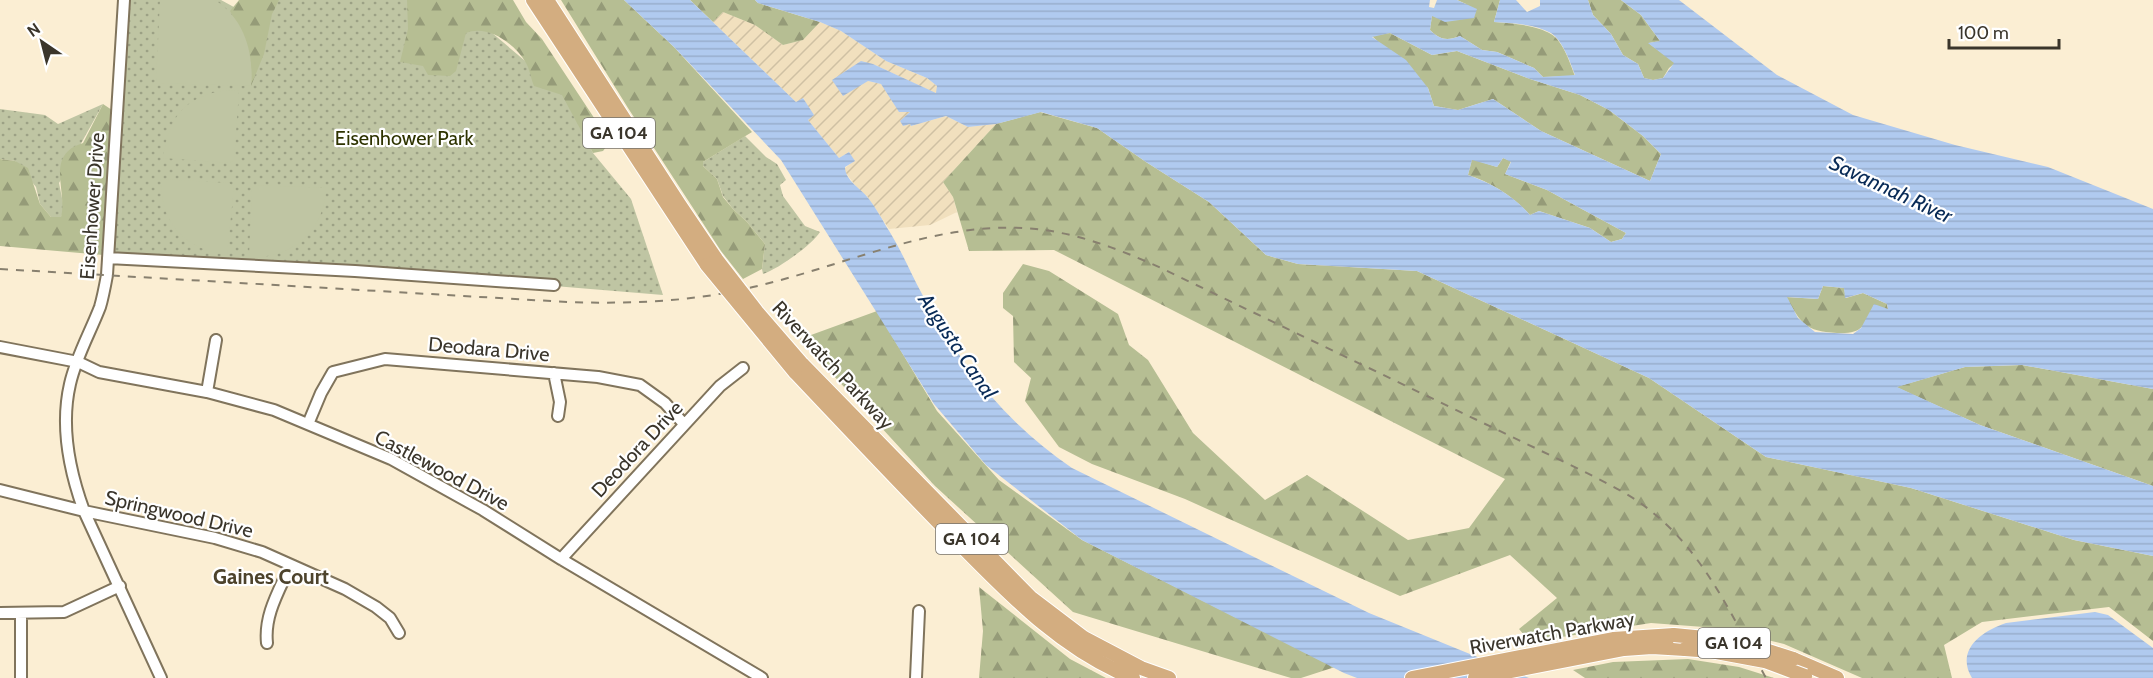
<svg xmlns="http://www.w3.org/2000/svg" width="2153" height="678" font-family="Cabin,sans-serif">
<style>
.industrial{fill:url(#industrial-furrows)}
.green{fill:url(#green-dots)}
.forest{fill:url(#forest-firs)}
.pitch{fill:#bfc5a3}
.water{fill:url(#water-rules);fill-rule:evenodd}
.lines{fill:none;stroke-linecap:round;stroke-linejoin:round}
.minor-casing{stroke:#80745c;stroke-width:14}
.major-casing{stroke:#fff;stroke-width:16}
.minor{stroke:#fff;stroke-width:10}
.major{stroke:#d3ad80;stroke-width:14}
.rail{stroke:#88806f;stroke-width:2;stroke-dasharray:8 8;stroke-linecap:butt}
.major-bridge-casing{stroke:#fff;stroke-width:16;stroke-linecap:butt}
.major-bridge{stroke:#d3ad80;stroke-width:14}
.labels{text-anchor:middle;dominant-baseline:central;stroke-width:4.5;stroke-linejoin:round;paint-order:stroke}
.shield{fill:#fff;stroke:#75726b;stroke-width:1.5}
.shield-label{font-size:18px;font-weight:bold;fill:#3a352b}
.park-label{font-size:20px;fill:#2e3300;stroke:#fff}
.street-label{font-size:20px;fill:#3a352b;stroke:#fff}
.water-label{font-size:21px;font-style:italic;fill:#082a56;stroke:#fff}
.neighbourhood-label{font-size:21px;font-weight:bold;fill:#4d432c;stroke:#fff}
</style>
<defs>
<pattern id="industrial-furrows" width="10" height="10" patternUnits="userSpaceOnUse" patternTransform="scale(1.5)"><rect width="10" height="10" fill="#f1e0be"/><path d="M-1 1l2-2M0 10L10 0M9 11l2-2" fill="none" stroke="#cfc1a3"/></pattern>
<pattern id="green-dots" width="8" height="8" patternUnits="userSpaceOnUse" patternTransform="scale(1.5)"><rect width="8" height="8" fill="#bfc5a3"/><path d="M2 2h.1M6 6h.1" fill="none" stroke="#9ca185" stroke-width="1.8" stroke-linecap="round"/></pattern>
<pattern id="forest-firs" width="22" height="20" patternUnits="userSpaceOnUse" patternTransform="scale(1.5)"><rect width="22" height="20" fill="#b6be93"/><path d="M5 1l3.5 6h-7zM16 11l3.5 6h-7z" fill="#959b78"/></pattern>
<pattern id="water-rules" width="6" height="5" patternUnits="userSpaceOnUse" patternTransform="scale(1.5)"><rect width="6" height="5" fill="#b0caef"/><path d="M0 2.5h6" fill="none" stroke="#98aecd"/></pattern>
</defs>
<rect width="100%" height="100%" fill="#fbeed3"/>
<!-- industrial -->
<path class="industrial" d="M723 12 755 25 783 45 803 40 820 22 841 31 886 61 927 78 937 86V94L873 64 868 81 881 84 904 111 911 112 905 125 910 124 911 126 946 116 968 127 996 124 943 182 953 197 957 212 930 225 889 229 867 196 859 190 845 172V168L854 161 849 152 839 158 807 119 804 98 796 102 713 22Z"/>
<!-- green -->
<path class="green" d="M118 0H221L243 12 259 0H453L562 92 593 153 631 199 663 295 530 284 108 258Z
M103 104 59 183 64 208 61 218 51 217 40 204 36 187 15 161 0 159V109L45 115 58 124Z
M745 136 766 157 777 164 786 180 780 185 783 196 805 226 820 232C812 245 778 269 763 274L762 269 765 244 747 222 733 209 723 196 717 179 703 166V162Z"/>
<!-- forest -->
<path class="forest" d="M239 0H279L272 14 264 54 251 86C254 56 243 36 230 11Z
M407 0H513L526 22 542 39 610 142 603 151 593 153 562 95 534 86C531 79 530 70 526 63 515 44 488 24 466 33L456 71 450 76 428 75 423 66 400 62 408 29Z
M561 0H624L674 47 752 132 703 162V166L717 179 723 197 733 209 747 222 765 244 762 269 743 279 721 251 628 108Z
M690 0H755L758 3 820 22 803 40 783 45 755 25 723 12 713 22Z
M1457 0H1500L1494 22C1510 23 1537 25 1551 34 1563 41 1570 63 1575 76L1543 77 1534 68 1497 52 1482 50 1460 36C1447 41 1440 40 1430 30L1432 15 1466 4Z
M1588 0H1621L1641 15 1660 41 1649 43C1657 51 1667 54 1675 63L1669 68 1663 78 1653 80 1644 78 1638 64 1623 55 1611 34 1593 15Z
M1390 33 1432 55 1457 51 1530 79 1580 95 1609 110 1643 136 1661 154 1650 181 1541 131 1493 99 1458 110 1434 106 1428 88 1372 36Z
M103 104 112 110 103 255 0 246V159L15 161 28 168 40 204 51 217H61C68 191 44 155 83 143Z
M1040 112 1097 128 1146 162 1209 202 1266 255 1298 264 1417 271 1649 378 1766 457 1911 488 2074 540 2153 556V641L2109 607 1982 622 1944 645 1952 678H1862L1784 644 1717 628 1651 623 1530 642 1519 629 1557 598 1510 555 1400 596 1185 499 1092 464 1059 447 1025 401 1031 378 1014 362 1013 316 1003 308V293L1023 264 1049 271 1118 314 1129 345 1148 360 1193 433 1265 500 1307 475 1408 540 1469 528 1505 479 1054 250 969 251 953 197 943 182 996 124Z
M1503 158 1511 161 1505 174 1547 190 1626 233 1622 239 1611 242 1590 228 1539 211 1530 215C1514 197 1491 182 1468 175L1472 159 1497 167Z
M1823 286 1844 288 1846 298 1863 293 1887 304 1888 310 1874 305C1864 327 1862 334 1837 333 1804 331 1802 324 1786 297L1818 299Z
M877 311 937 411 999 480 1082 540 1335 667 1301 678H1291L1073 612 935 486 800 339Z
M2022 365 2153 389V486L1980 425 1896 387 1965 367Z
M979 587 1070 659 1106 678H979L983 631Z
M1688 659 1739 667 1774 678H1585L1573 670 1613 662Z"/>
<!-- pitch -->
<path class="pitch" d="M160 0H215C245 19 254 54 251 86L156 83Z
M225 90 239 91 234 160 230 163 163 158C169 117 183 98 225 90Z
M161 179 229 183 234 187 227 255C184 249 160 223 161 179Z
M256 185 326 188C324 232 292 259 249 257L252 188Z"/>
<!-- water -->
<path class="water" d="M624 0H690L796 102 803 98 814 115 808 120 839 158 849 152 855 161 845 167C845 181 862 189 869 199 875 207 881 217 886 226 900 247 910 272 922 294 961 365 1005 423 1072 468L1369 613 1529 678H1357L1344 673 1082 540 986 465 934 404 781 160 674 47Z
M755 0H1430L1429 7 1434 8 1437 0H1457L1477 9 1474 18 1445 22 1432 16 1430 30C1440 40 1447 41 1460 36L1482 50 1497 52 1534 68 1543 77 1575 75C1570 62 1563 41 1551 33 1535 24 1511 23 1494 22L1500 0H1516L1527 12 1540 6V0H1588L1593 15 1611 34 1623 55 1638 64 1644 78 1653 80 1663 78 1674 63 1648 43 1660 41 1641 15 1621 0H1679L1777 75 1853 115 1955 145 2048 167 2153 209V389L2022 365 1965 367 1897 387 1980 425 2153 486V556L2074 540 1911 488 1766 457 1649 378 1417 271 1298 264 1266 255 1209 202 1146 162 1097 128 1041 112 996 124 968 127 946 116 911 126 910 124 903 126 900 121 910 112H899L881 84 868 81 843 96 832 80 861 61 873 64 936 93 937 86 927 78 886 61 841 31 820 22 758 3ZM1390 33 1432 55 1457 51 1530 79 1580 95 1609 110 1643 136 1661 154 1650 181 1541 131 1493 99 1458 110 1434 106 1428 88 1406 60 1372 37ZM1503 158 1511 162 1505 174 1547 190 1626 233 1622 239 1611 242 1590 228 1539 211 1530 215C1514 196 1491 183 1468 175L1472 160 1497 167ZM1823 286 1844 288 1845 298 1863 293 1887 304 1888 309 1874 304 1861 328 1853 334 1815 332 1798 318 1787 297 1818 299Z
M2095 612 2108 615 2153 648V678H1972C1955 650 1982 631 2006 623Z"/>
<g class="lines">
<!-- minor casing -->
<g class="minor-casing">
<path id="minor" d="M124 0 107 275C105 286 103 297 100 307 90 333 76 357 70 384 60 427 69 470 84 511L161 678
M108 258 355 271 554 285
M0 347 78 362 99 372 207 392 274 410 391 459 483 510 561 559 762 678
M554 373 560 402 558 416
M207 392 216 340
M308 424 321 393 333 372 385 359 598 377 640 385 665 403 684 424
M0 490 84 511 215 538 262 552 345 589 376 607 390 618 399 633
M561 559 720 386 743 368
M0 613 64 612 120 586
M21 613V678
M267 643C264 615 279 591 290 566
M916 678 919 611"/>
</g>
<!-- major casing -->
<g class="major-casing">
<path id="major" d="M533 0 707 265
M547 0 679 204 716 259
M802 364 1030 597 1084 638 1141 668 1169 678
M795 372C845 425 896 479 947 531 1003 587 1057 648 1133 678
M1793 659 1837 678
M1412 678 1613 639 1674 635
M1475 678 1624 649 1652 647 1685 649"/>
</g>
<!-- minor -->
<use href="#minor" class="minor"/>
<!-- major -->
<use href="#major" class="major"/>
<!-- rail -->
<path class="rail" d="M0 269 567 302C630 304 692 302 753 287 846 266 938 219 1036 229 1081 234 1121 250 1161 268L1585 472C1608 484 1632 495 1652 512 1705 554 1734 620 1766 678"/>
<!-- major-bridge casing -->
<g class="major-bridge-casing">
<path id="major-bridge" d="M716 259 757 312 802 364
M707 265 795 372
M1674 635 1715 639 1753 646 1793 659
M1685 649 1711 651 1765 661 1805 676"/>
</g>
<!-- major-bridge -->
<use href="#major-bridge" class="major-bridge"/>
</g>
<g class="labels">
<!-- shield labels -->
<g class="shield">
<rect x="583" y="118" width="72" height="30" rx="4.5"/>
<rect x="936" y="524" width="72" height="30" rx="4.5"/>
<rect x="1698" y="628" width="72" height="30" rx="4.5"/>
</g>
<g class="shield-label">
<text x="619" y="133">GA 104</text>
<text x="972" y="539">GA 104</text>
<text x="1734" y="643">GA 104</text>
</g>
<!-- park labels -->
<g class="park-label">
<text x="404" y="138">Eisenhower Park</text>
</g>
<!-- street labels -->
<g class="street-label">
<text transform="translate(92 206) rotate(-86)">Eisenhower Drive</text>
<text transform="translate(489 349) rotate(5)">Deodara Drive</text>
<text transform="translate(833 365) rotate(47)">Riverwatch Parkway</text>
<text transform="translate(637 449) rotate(-47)">Deodora Drive</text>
<text transform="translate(442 470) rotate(28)">Castlewood Drive</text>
<text transform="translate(179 514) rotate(13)">Springwood Drive</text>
<text transform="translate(1552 633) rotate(-10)">Riverwatch Parkway</text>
</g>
<!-- water labels -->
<g class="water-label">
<text transform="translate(1891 189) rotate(25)">Savannah River</text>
<text transform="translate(958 346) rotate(56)">Augusta Canal</text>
</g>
<!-- neighbourhood labels -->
<g class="neighbourhood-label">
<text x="271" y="576">Gaines Court</text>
</g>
</g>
<!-- north arrow -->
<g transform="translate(42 42) rotate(325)" stroke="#ffffff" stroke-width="4.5" paint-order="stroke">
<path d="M0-4.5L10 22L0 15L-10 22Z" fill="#3a352b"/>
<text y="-9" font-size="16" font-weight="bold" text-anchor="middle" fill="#3a352b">N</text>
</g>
<!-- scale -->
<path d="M1949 39v9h110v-9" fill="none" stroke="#3a352b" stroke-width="3"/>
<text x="1958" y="39" font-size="18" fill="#3a352b" stroke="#ffffff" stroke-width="4.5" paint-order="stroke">100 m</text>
</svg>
